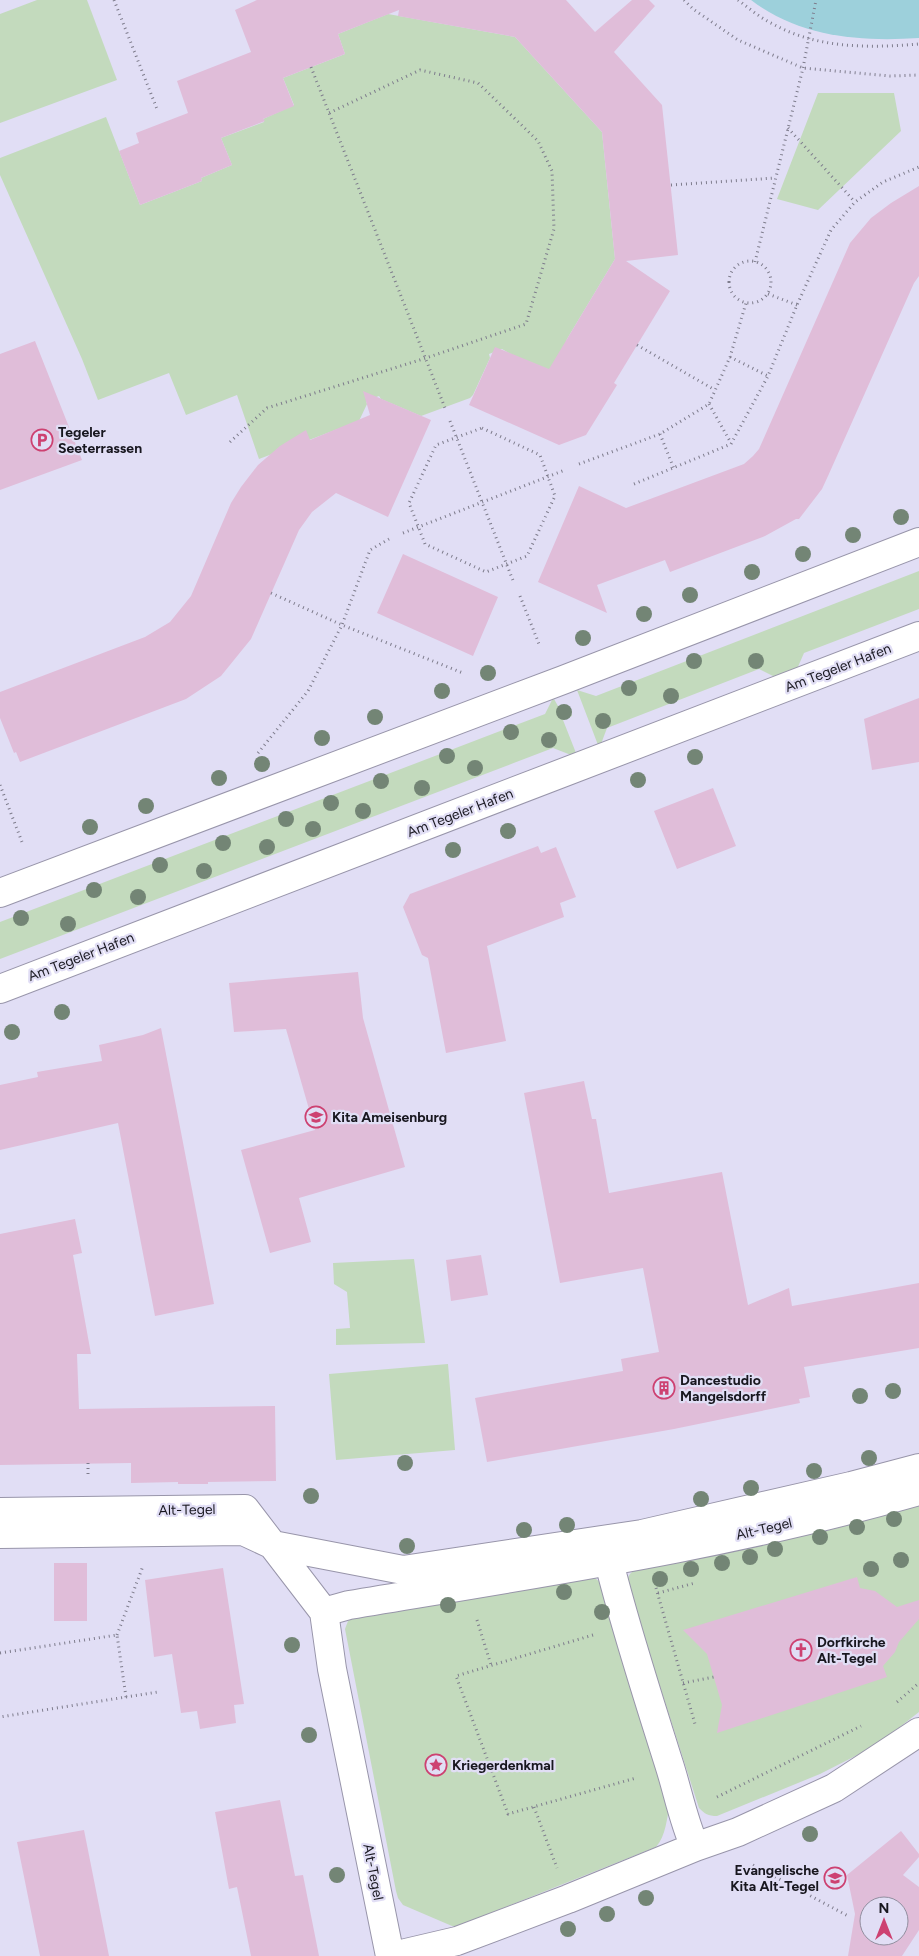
<svg xmlns="http://www.w3.org/2000/svg" width="919" height="1956" font-family="Figtree,sans-serif">
<style>
.green{fill:#c3dabd}
.water{fill:#9dd0db}
.building{fill:#e0bdd9;fill-rule:evenodd}
.lines{fill:none;stroke-linecap:round;stroke-linejoin:round}
.minor-casing{stroke:#9895aa;stroke-width:30}
.path{stroke:#7e7c8c;stroke-width:3;stroke-dasharray:1 4;stroke-linecap:butt}
.minor{stroke:#fff;stroke-width:28}
.tree{fill:#738575}
.labels{text-anchor:middle;dominant-baseline:central;stroke-width:4.5;stroke-linejoin:round;paint-order:stroke}
.poi-label{font-size:14px;font-weight:bold;fill:#18171f;stroke:#e1def5;text-anchor:start}
.street-label{font-size:14px;fill:#18171f;stroke:#e1def5}
</style>
<rect width="100%" height="100%" fill="#e1def5"/>
<!-- green -->
<path class="green" d="M37 0H87L117 80 0 123V14Z
M388 14 515 37 602 132 615 259 567 339 554 380 502 349 489 354 490 358 473 395 470 398 421 416 381 399 379 396 366 401 367 404 359 421 259 459 237 395 186 415 169 373 98 400 82 359 0 175V158L106 117 140 205 202 181 201 178 232 165 221 138 264 122 263 119 294 105 283 78 345 54 338 34Z
M818 93H894L901 131 818 210 777 199Z
M919 571V609L804 653 797 669 775 677 759 669 607 728 601 744 598 745 577 690 596 696Z
M554 699 558 706 562 705 569 707 572 716 563 720 576 753 571 755 553 748 0 959V922L545 714 552 700Z
M414 1259 425 1343 336 1345V1329L350 1328 347 1292 334 1284 333 1263Z
M448 1364 455 1450 336 1460 329 1374Z
M919 1502V1712L877 1745 820 1774 717 1816C708 1816 705 1814 699 1808L629 1590C627 1581 626 1573 637 1570L731 1552Z
M595 1578 602 1584 670 1803C667 1817 666 1836 656 1847L458 1926H452L403 1905 398 1898 396 1891 345 1629 348 1621 353 1618Z"/>
<!-- water -->
<path class="water" d="M751 0H919V38C860 42 799 37 751 0Z"/>
<!-- building -->
<path class="building" d="M257 0H566L595 32 632 0H649L655 6 614 52 662 105 678 255 626 261 670 291 614 383 617 385 586 435 559 445 469 405 495 347 549 369 615 259 602 132 515 37 398 16 399 10 338 34 345 54 283 78 294 106 263 119 265 121 221 138 232 165 201 178 202 181 140 205 119 151 139 143 136 133 188 113 177 81 251 52 235 10Z
M919 186V276L914 283 828 476 822 489 799 519H796L765 536 670 572 665 560 597 585 607 613 538 582 579 486 626 508 744 464 753 456 759 449 850 243 871 218 891 203Z
M35 341 82 460 0 490V354Z
M363 391 431 420 388 517 336 493 312 512 299 530 251 639 221 676 186 699 20 762 16 752 14 753 0 718V692L145 637 170 622 191 596 231 503 241 487 258 465 280 446 306 430 310 440 370 415Z
M403 554 498 597 473 656 377 613Z
M919 698V762L872 770 864 719Z
M713 788 736 846 677 869 654 811Z
M538 846 541 853 556 847 576 897 560 903 564 917 487 946 506 1041 446 1053 428 958 422 955 403 907 410 894Z
M358 972 363 1018 405 1167 299 1198 311 1242 270 1253 241 1150 315 1130 286 1029 234 1032 229 983Z
M161 1028 214 1304 155 1316 118 1123 0 1150V1085L38 1077 37 1072 102 1061 99 1045 143 1035Z
M584 1081 592 1119H596L609 1193 722 1172 748 1305 789 1288 792 1306 919 1283V1348L804 1367 810 1397 799 1399 800 1403 674 1429 487 1462 475 1398 623 1371 621 1359 659 1352 643 1268 560 1283 524 1093Z
M75 1219 82 1253 73 1255 91 1354H77L79 1409 275 1406 276 1481 208 1482V1484H178V1482L131 1483V1463L0 1465V1234Z
M481 1255 488 1295 451 1301 446 1260Z
M54 1563H87V1621H54Z
M223 1568 244 1704 234 1705 236 1723 200 1729 197 1711 181 1713 172 1654 154 1657 145 1580Z
M857 1577 860 1588 875 1591 897 1607 919 1600V1619L899 1642 895 1652 883 1666 887 1677 717 1733 722 1705 707 1654 683 1630Z
M280 1800 295 1876 303 1875 319 1956H251L237 1887 229 1889 215 1812Z
M84 1830 109 1956H40L17 1842Z
M901 1831 919 1854V1857L903 1875 919 1887V1930L902 1956H848L855 1914 847 1875ZM869 1906H899V1936H869Z"/>
<g class="lines">
<!-- minor casing -->
<g class="minor-casing">
<path id="minor" d="M0 893 563 680 919 542
M0 989 919 636
M0 1512 245 1509 324 1612 332 1669 390 1956
M0 1534 243 1531 273 1545 403 1570 642 1534 851 1486 919 1468
M609 1562C626 1630 648 1697 669 1764 678 1792 683 1820 695 1847
M324 1612 349 1605C540 1573 733 1545 919 1491
M393 1956 457 1941 568 1899 695 1847 738 1832 834 1788 919 1732"/>
</g>
<!-- path -->
<path class="path" d="M114 0 157 109
M684 0 693 9 738 40 803 68 890 76 919 75
M738 0C749 8 760 18 773 24 818 49 869 48 919 44
M311 67 445 408
M788 128 855 202
M671 185 775 178
M729 282a21 21 0 1 1 42 0a21 21 0 1 1-42 0Z
M755 262 803 68 816 0
M768 294 797 305
M637 345 715 390
M730 357 768 376
M709 404 731 443
M450 421 514 583
M482 428 540 455 555 496 527 556 486 572 425 544 409 503 436 445Z
M660 434 674 469
M230 442 267 408 426 358 526 324 554 229 552 171 538 141 478 83 420 70 329 113
M579 464 660 434 709 404 730 357 746 303
M634 484 731 444 768 376 797 305 831 230 855 202 883 182 919 167
M403 533 565 470
M271 593 342 625 463 673
M520 596 539 644
M258 753 308 691 342 625 370 550 389 539
M0 785 22 842
M88 1463V1478
M656 1588 695 1724
M658 1593 695 1583
M477 1620 491 1665
M117 1635 143 1566
M593 1635 456 1676 508 1814 636 1778
M0 1653 117 1635 126 1697 0 1717
M683 1683 714 1677
M126 1697 158 1692
M897 1702 919 1683
M717 1797 861 1726
M534 1807 557 1868
M753 1865 848 1916"/>
<!-- minor -->
<use href="#minor" class="minor"/>
</g>
<!-- trees -->
<g class="tree">
<circle cx="901" cy="517" r="8"/>
<circle cx="853" cy="535" r="8"/>
<circle cx="803" cy="554" r="8"/>
<circle cx="752" cy="572" r="8"/>
<circle cx="690" cy="595" r="8"/>
<circle cx="644" cy="614" r="8"/>
<circle cx="583" cy="638" r="8"/>
<circle cx="694" cy="661" r="8"/>
<circle cx="756" cy="661" r="8"/>
<circle cx="488" cy="673" r="8"/>
<circle cx="629" cy="688" r="8"/>
<circle cx="442" cy="691" r="8"/>
<circle cx="671" cy="696" r="8"/>
<circle cx="564" cy="712" r="8"/>
<circle cx="375" cy="717" r="8"/>
<circle cx="603" cy="721" r="8"/>
<circle cx="511" cy="732" r="8"/>
<circle cx="322" cy="738" r="8"/>
<circle cx="549" cy="740" r="8"/>
<circle cx="447" cy="756" r="8"/>
<circle cx="695" cy="757" r="8"/>
<circle cx="262" cy="764" r="8"/>
<circle cx="475" cy="768" r="8"/>
<circle cx="219" cy="778" r="8"/>
<circle cx="638" cy="780" r="8"/>
<circle cx="381" cy="781" r="8"/>
<circle cx="422" cy="788" r="8"/>
<circle cx="331" cy="803" r="8"/>
<circle cx="146" cy="806" r="8"/>
<circle cx="363" cy="811" r="8"/>
<circle cx="286" cy="819" r="8"/>
<circle cx="90" cy="827" r="8"/>
<circle cx="313" cy="829" r="8"/>
<circle cx="508" cy="831" r="8"/>
<circle cx="223" cy="843" r="8"/>
<circle cx="267" cy="847" r="8"/>
<circle cx="453" cy="850" r="8"/>
<circle cx="160" cy="865" r="8"/>
<circle cx="204" cy="871" r="8"/>
<circle cx="94" cy="890" r="8"/>
<circle cx="138" cy="897" r="8"/>
<circle cx="21" cy="918" r="8"/>
<circle cx="68" cy="924" r="8"/>
<circle cx="62" cy="1012" r="8"/>
<circle cx="12" cy="1032" r="8"/>
<circle cx="893" cy="1391" r="8"/>
<circle cx="860" cy="1396" r="8"/>
<circle cx="869" cy="1458" r="8"/>
<circle cx="405" cy="1463" r="8"/>
<circle cx="814" cy="1471" r="8"/>
<circle cx="751" cy="1488" r="8"/>
<circle cx="311" cy="1496" r="8"/>
<circle cx="701" cy="1499" r="8"/>
<circle cx="894" cy="1519" r="8"/>
<circle cx="567" cy="1525" r="8"/>
<circle cx="857" cy="1527" r="8"/>
<circle cx="524" cy="1530" r="8"/>
<circle cx="820" cy="1537" r="8"/>
<circle cx="407" cy="1546" r="8"/>
<circle cx="775" cy="1549" r="8"/>
<circle cx="750" cy="1557" r="8"/>
<circle cx="901" cy="1560" r="8"/>
<circle cx="722" cy="1563" r="8"/>
<circle cx="691" cy="1569" r="8"/>
<circle cx="871" cy="1569" r="8"/>
<circle cx="660" cy="1579" r="8"/>
<circle cx="564" cy="1592" r="8"/>
<circle cx="448" cy="1605" r="8"/>
<circle cx="602" cy="1612" r="8"/>
<circle cx="292" cy="1645" r="8"/>
<circle cx="309" cy="1735" r="8"/>
<circle cx="810" cy="1834" r="8"/>
<circle cx="337" cy="1875" r="8"/>
<circle cx="646" cy="1898" r="8"/>
<circle cx="607" cy="1914" r="8"/>
<circle cx="568" cy="1929" r="8"/>
</g>
<!-- icons -->
<defs>
<g id="parking-ring" transform="scale(1.125)"><circle r="9.5" fill="#e1def5" stroke="#cd4171" stroke-width="1.5"/><path d="M-3.5-5.5H1a3.5 3.5 0 0 1 0 7H-1V5.5H-3.5ZM-1-3.4V-.6H.8a1.4 1.4 0 0 0 0-2.8Z" fill="#cd4171"/></g>
<g id="school-ring" transform="scale(1.125)"><circle r="9.5" fill="#e1def5" stroke="#cd4171" stroke-width="1.5"/><path d="M0-5L7-2L0 1L-7-2ZM-4 1L0 2.5L4 1V4Q0 6-4 4Z" fill="#cd4171"/></g>
<g id="building-ring" transform="scale(1.125)"><circle r="9.5" fill="#e1def5" stroke="#cd4171" stroke-width="1.5"/><path d="M-4-6H4V6H1V3H-1V6H-4ZM-2.5-4.3h1.7v1.8h-1.7ZM.8-4.3h1.7v1.8H.8ZM-2.5-1h1.7V.8h-1.7ZM.8-1h1.7V.8H.8Z" fill="#cd4171"/></g>
<g id="church-ring" transform="scale(1.125)"><circle r="9.5" fill="#e1def5" stroke="#cd4171" stroke-width="1.5"/><path d="M-1.2-6h2.4v3.5h3.3v2.4h-3.3V6h-2.4V-.1h-3.3v-2.4h3.3Z" fill="#cd4171"/></g>
<g id="sight-ring" transform="scale(1.125)"><circle r="9.5" fill="#e1def5" stroke="#cd4171" stroke-width="1.5"/><path d="M0-6L1.8-2.2L6-1.7L2.9 1.2L3.7 5.4L0 3.3L-3.7 5.4L-2.9 1.2L-6-1.7L-1.8-2.2Z" fill="#cd4171"/></g>
</defs>
<g fill-rule="evenodd">
<use href="#parking-ring" x="42" y="440"/>
<use href="#school-ring" x="316" y="1117"/>
<use href="#building-ring" x="664" y="1388"/>
<use href="#church-ring" x="801" y="1650"/>
<use href="#sight-ring" x="436" y="1765"/>
<use href="#school-ring" x="835" y="1878"/>
</g>
<g class="labels">
<!-- poi labels -->
<g class="poi-label">
<text x="58" y="432">Tegeler<tspan x="58" dy="16">Seeterrassen</tspan></text>
<text x="332" y="1117">Kita Ameisenburg</text>
<text x="680" y="1380">Dancestudio<tspan x="680" dy="16">Mangelsdorff</tspan></text>
<text x="817" y="1642">Dorfkirche<tspan x="817" dy="16">Alt-Tegel</tspan></text>
<text x="452" y="1765">Kriegerdenkmal</text>
<text x="819" y="1870" text-anchor="end">Evangelische<tspan x="819" dy="16">Kita Alt-Tegel</tspan></text>
</g>
<!-- street labels -->
<g class="street-label">
<text transform="translate(838 668) rotate(-21)">Am Tegeler Hafen</text>
<text transform="translate(460 813) rotate(-21)">Am Tegeler Hafen</text>
<text transform="translate(81 957) rotate(-21)">Am Tegeler Hafen</text>
<text transform="translate(187 1510) rotate(-1)">Alt-Tegel</text>
<text transform="translate(764 1529) rotate(-13)">Alt-Tegel</text>
<text transform="translate(373 1872) rotate(79)">Alt-Tegel</text>
</g>
</g>
<!-- north arrow -->
<g transform="translate(884 1921)"><circle r="24" fill="#e1def5" stroke="#918e9f"/>
<path d="M0-4L9 19L0 12L-9 19Z" fill="#cd4171"/>
<text y="-8" font-size="14" font-weight="bold" text-anchor="middle" fill="#18171f">N</text>
</g>
</svg>
